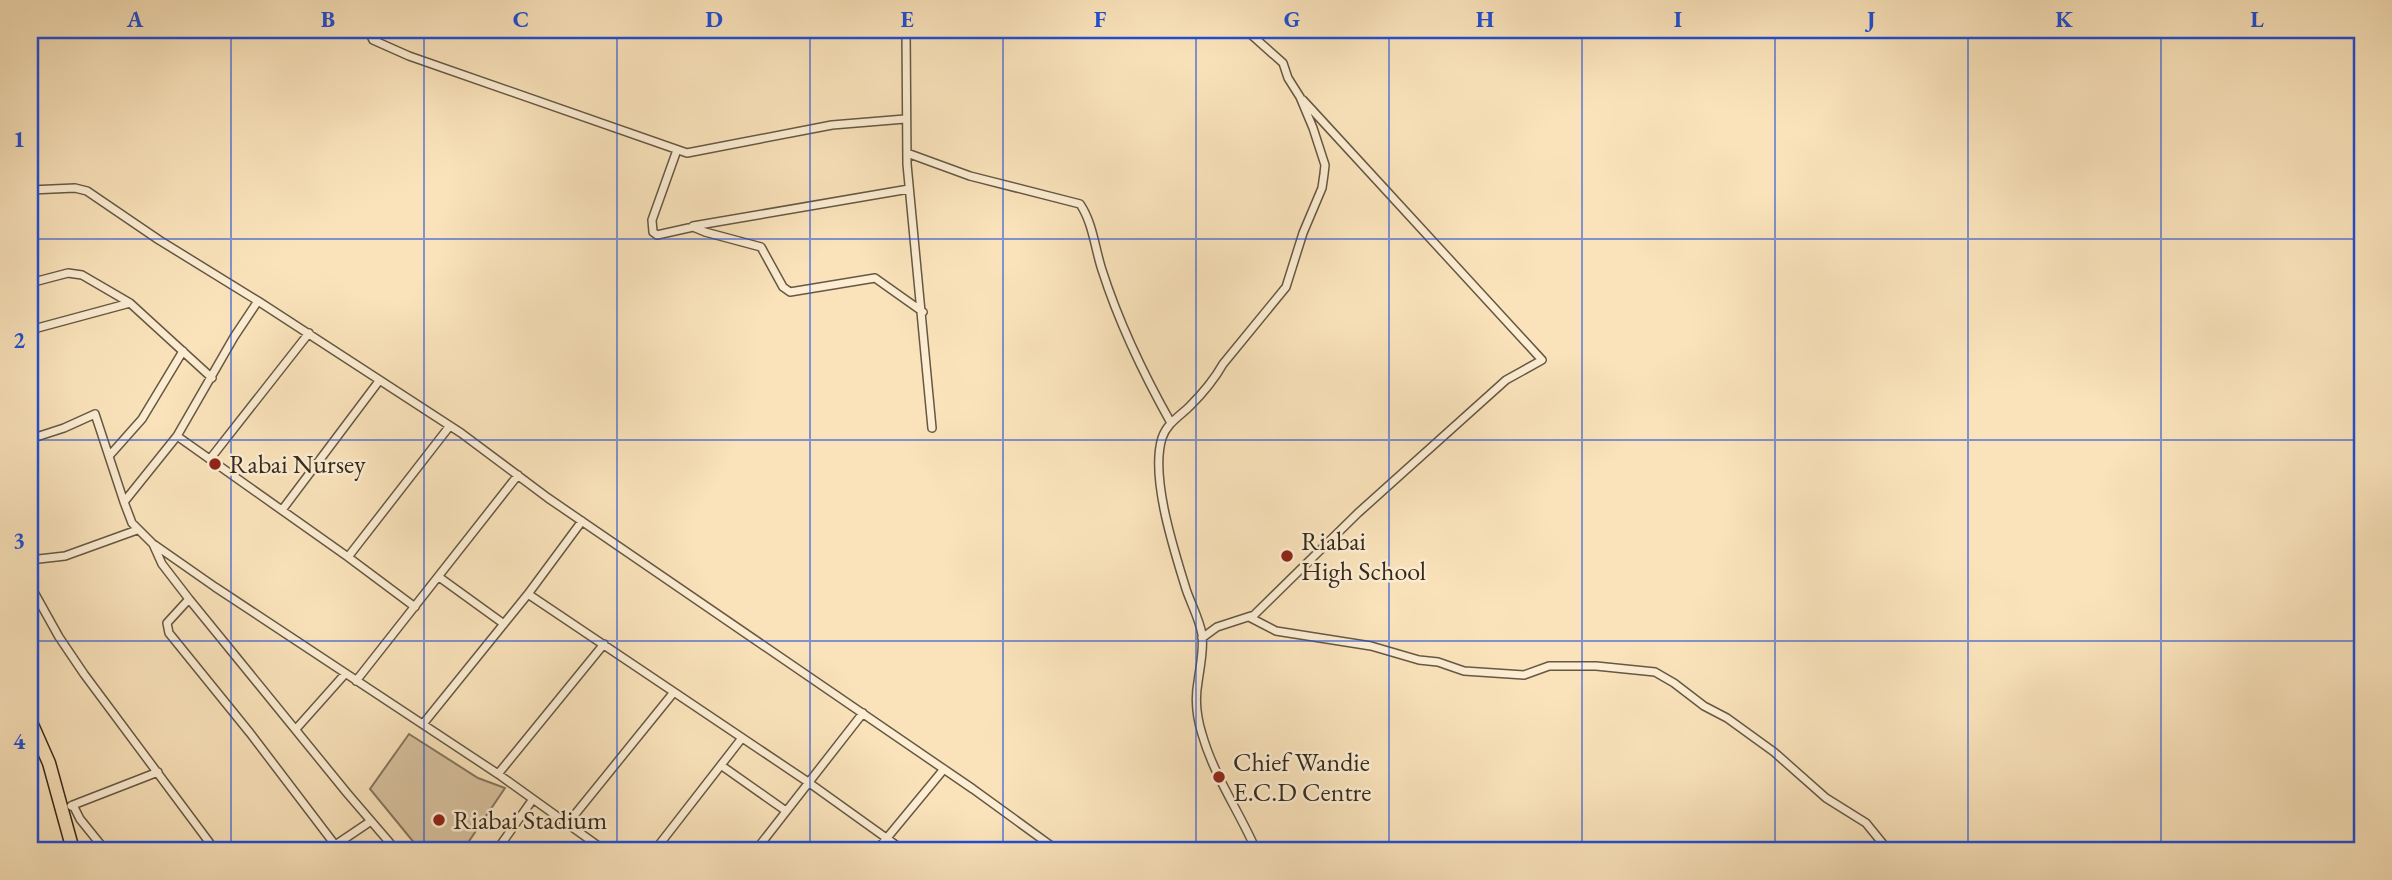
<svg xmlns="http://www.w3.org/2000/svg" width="2392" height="880" font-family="'EB Garamond',serif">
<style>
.green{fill:#d8c3a0;stroke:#86765e;stroke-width:2}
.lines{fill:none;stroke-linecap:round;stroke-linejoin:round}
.minor-casing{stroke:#665843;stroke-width:10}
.trunk-casing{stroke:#34291b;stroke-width:15}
.minor{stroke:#fcedd3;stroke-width:7}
.trunk{stroke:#fae3bb;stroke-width:12}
.grid{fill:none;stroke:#1d4ed8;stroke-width:2;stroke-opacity:0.55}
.poi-dot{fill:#8f2418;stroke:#fcedd3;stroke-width:2.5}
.labels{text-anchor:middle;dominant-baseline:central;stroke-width:5;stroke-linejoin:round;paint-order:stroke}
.poi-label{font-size:26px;fill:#34291b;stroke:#fcedd3;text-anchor:start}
.neatline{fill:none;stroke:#1d4ed8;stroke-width:2.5}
.grid-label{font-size:23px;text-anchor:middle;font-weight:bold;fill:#1d4ed8}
</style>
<rect width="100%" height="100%" fill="#fae3bb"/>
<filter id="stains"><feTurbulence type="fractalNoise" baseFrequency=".00286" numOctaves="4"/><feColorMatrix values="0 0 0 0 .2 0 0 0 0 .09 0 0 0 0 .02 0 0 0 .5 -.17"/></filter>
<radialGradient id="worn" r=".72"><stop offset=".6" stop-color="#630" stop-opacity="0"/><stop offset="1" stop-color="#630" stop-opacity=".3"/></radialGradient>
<!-- green -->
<path class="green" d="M409 734 478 778 505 788 463 850H420L370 789Z"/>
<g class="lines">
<!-- minor casing -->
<g class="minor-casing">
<path id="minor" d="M368 30 373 40 409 56 687 153 832 125 905 119
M906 30 907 164 932 428
M1246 30 1283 63 1288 78 1300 97 1313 128 1325 165 1324 174 1322 188 1303 233 1286 287 1223 364C1214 380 1203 393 1190 406 1180 416 1167 423 1162 438 1150 477 1174 550 1186 589 1191 604 1199 618 1202 634 1204 651 1200 666 1198 682 1195 698 1197 718 1202 734 1214 776 1239 811 1256 850
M677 150 652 220 653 232 657 235 693 227 705 232 761 247 783 287 790 292 875 278 923 312
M907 153 970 176 1080 204C1093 223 1095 249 1102 270 1119 323 1144 375 1171 423
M30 190 75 188 87 191 159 240 258 301 461 433 548 498 973 789 1057 850
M693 226 909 189
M30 283 68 273 82 275 130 303 212 378
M258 301 234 337 177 436 124 502 132 523 152 543 215 587 498 774 604 850
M30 330 130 303
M177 436 348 557
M30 439 64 428 95 414 124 502
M110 455 142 419 183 351
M210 459 309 333
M282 510 379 381
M153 544 162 564 189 599 167 623 169 633 250 733 339 850
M30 560 65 556 137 530
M439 577 504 624
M30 585 59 637 84 674 215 850
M528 594 808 782 903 850
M189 599 347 793 396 850
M415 607 348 557 449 427
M1249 617 1276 631 1371 646 1419 660 1438 662 1464 671 1524 675 1549 666H1596L1655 672 1674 683 1704 706 1727 718 1774 752 1826 798 1866 823 1888 850
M1202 638 1217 627 1254 615 1358 513 1506 380 1542 360 1303 100
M356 681 518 475
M423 724 528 594 582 521
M296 729 345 674
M722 766 786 811
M498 774 604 644
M73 805 158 772
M71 806 73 805 80 819 105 850
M568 823 674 692
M328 850 371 821
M497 850 533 799
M655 850 742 738
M756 850 863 713
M877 850 944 769"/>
</g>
<!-- trunk casing -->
<g class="trunk-casing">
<path id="trunk" d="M30 720 49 763 73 850"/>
</g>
<!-- minor -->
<use href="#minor" class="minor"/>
<!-- trunk -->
<use href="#trunk" class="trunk"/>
</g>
<!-- grid -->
<path class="grid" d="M231 30V850M424 30V850M617 30V850M810 30V850M1003 30V850M1196 30V850M1389 30V850M1582 30V850M1775 30V850M1968 30V850M2161 30V850M30 239H2362M30 440H2362M30 641H2362"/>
<!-- markers -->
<g class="poi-dot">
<circle cx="215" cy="464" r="7"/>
<circle cx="1287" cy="556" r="7"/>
<circle cx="1219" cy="777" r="7"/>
<circle cx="439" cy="820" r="7"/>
</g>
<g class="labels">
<!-- poi labels -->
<g class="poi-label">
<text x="229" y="464">Rabai Nursey</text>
<text x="1301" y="541">Riabai<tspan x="1301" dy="30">High School</tspan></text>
<text x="1233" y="762">Chief Wandie<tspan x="1233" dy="30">E.C.D Centre</tspan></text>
<text x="453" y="820">Riabai Stadium</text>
</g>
</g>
<!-- margin -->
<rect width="2392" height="880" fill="none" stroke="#fae3bb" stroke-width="77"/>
<rect x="38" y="38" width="2316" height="804" class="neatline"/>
<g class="grid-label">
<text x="135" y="27">A</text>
<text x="328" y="27">B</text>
<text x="521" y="27">C</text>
<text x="714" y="27">D</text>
<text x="907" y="27">E</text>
<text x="1100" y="27">F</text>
<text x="1292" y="27">G</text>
<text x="1485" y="27">H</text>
<text x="1678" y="27">I</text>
<text x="1871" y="27">J</text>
<text x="2064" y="27">K</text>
<text x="2257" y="27">L</text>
<text x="19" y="147">1</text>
<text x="19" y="348">2</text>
<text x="19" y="548">3</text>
<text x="19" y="749">4</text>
</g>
<rect width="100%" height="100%" filter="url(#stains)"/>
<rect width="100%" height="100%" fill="url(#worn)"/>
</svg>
